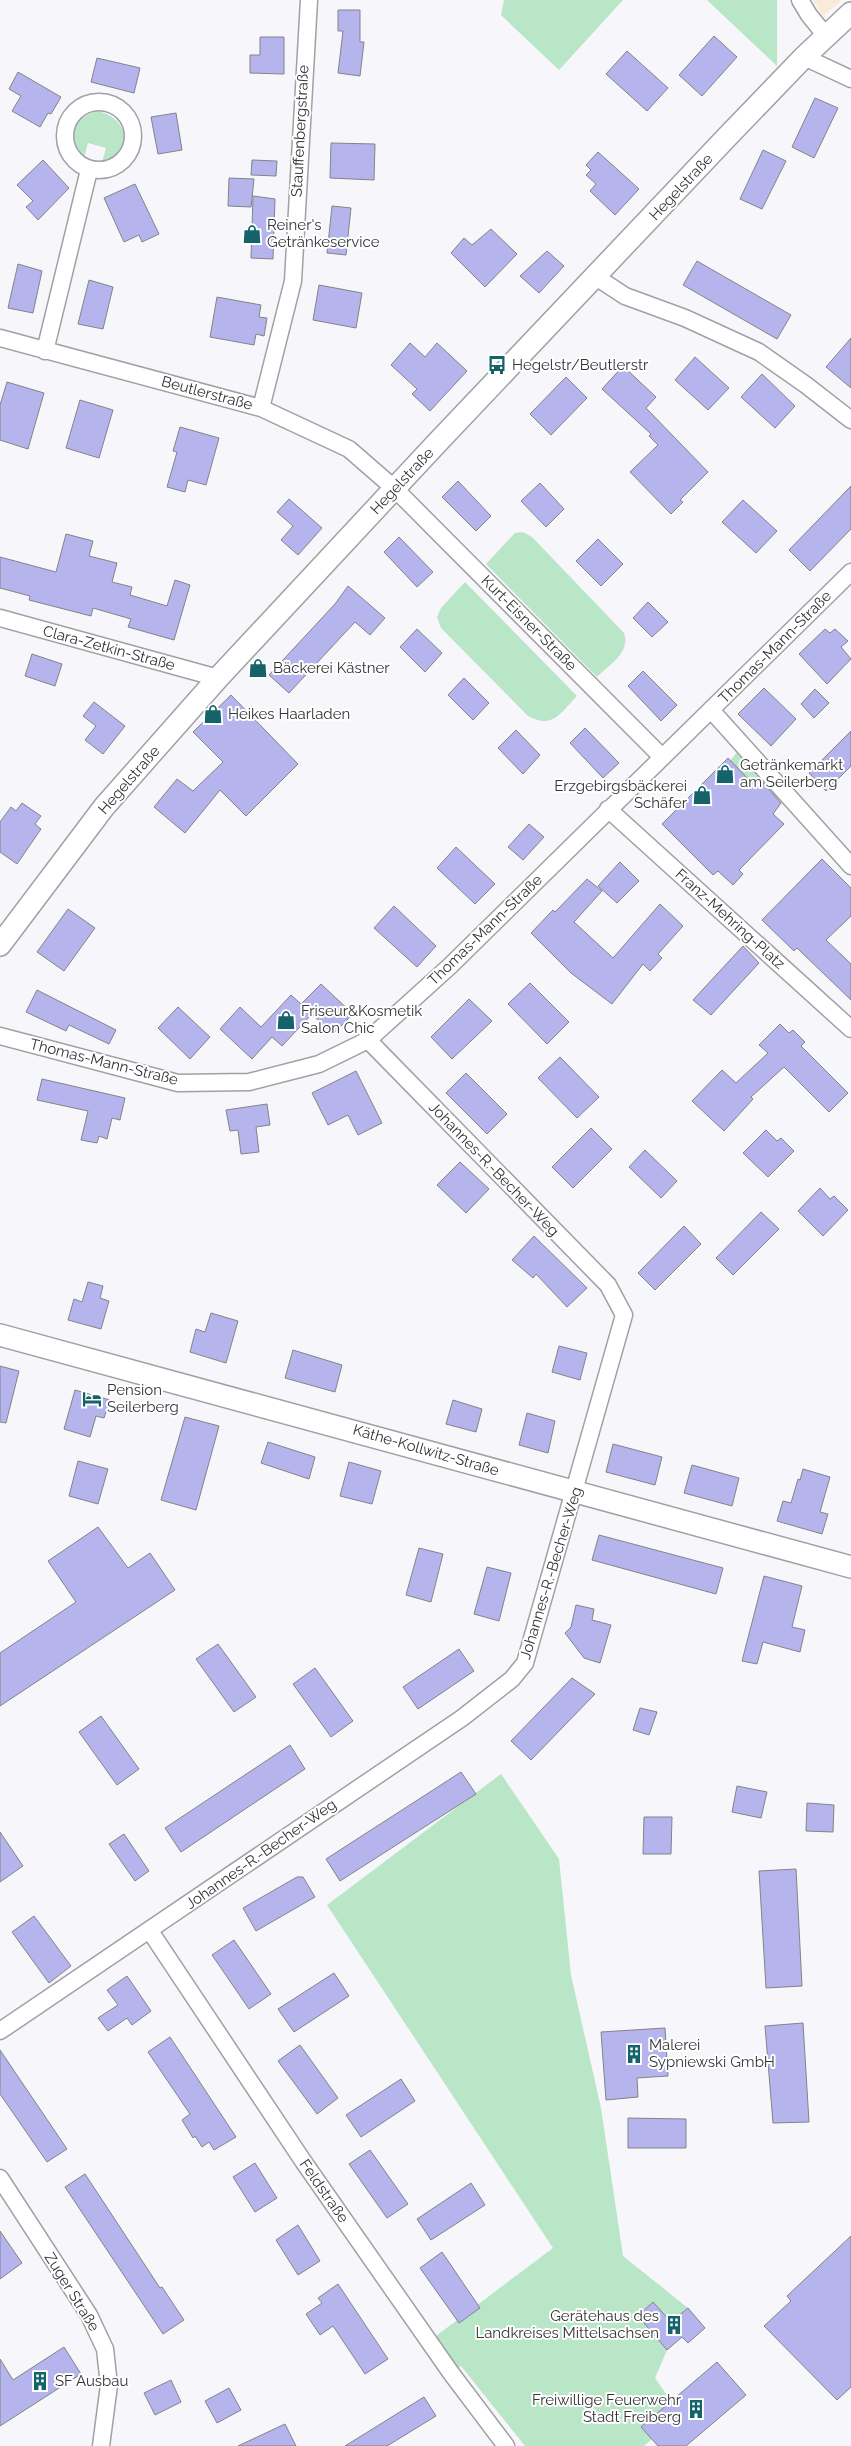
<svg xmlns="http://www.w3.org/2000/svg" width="851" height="2446" font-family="Raleway,sans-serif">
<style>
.industrial{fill:#f8ebd7}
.green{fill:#b8e6c7}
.building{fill:#b5b4ed;stroke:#838388}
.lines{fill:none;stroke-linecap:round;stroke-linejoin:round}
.minor-casing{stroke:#a1a1a5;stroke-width:19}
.tertiary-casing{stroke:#a1a1a5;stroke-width:24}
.minor{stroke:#fff;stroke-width:16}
.tertiary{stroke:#fff;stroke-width:21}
.labels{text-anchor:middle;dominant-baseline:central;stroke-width:4;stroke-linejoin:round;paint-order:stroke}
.street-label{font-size:15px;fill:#343436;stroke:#fff}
.poi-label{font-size:15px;fill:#343436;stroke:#fff;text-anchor:start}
</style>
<rect width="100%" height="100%" fill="#f6f6fb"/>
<!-- industrial -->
<path class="industrial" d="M813 0H842L823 16Z"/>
<!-- green -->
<path class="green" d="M504 0H623L559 70 501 15Z
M707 0H777V66Z
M98 111C133 120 133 158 102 162L106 148 88 143 84 158C65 138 73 117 98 111Z
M523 532 532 537 624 633C631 652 609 665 597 677L486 564 515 533Z
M465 582 577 696C561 712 553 730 528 716L441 628 437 617 441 608Z
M738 751 759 776 750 783 729 762Z
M501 1774 559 1859 571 1975 601 2108 623 2256 688 2308 671 2322 653 2302 638 2316 667 2350 655 2378 671 2401 641 2427 652 2439 644 2446H525L461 2366 451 2373 428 2342 553 2248 327 1905Z"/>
<!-- building -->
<path class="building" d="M338 10H360V42H364L360 76 338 73 343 31H338Z
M714 36 737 57 702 96 679 75Z
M260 37H284V74L250 73V55H260Z
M627 51 668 88 647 111 606 74Z
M97 58 140 68 134 93 91 82Z
M18 72 61 97 51 114 48 113 40 127 12 111 21 96 9 89Z
M815 98 838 108 814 158 792 147Z
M176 113 182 150 158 154 151 117Z
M331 143 375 144 374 180 330 178Z
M763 150 786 161 762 209 740 199Z
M598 152 639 189 615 215 590 191 596 184 586 175 591 170 586 165Z
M43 160 69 188 38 220 26 207 33 201 17 185Z
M252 160 277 161 276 176 251 175Z
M229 178 254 179 251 207 228 206Z
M135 184 159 234 142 242 139 235 124 242 104 198Z
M253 196 275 199 273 259 251 258Z
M332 206 351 208 346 255 327 253Z
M491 229 517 254 485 287 451 253 464 238 472 245Z
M547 251 564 266 539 293 520 276Z
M697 261 791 315 777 339 683 285Z
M18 264 42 271 33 313 8 308Z
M89 280 113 287 103 329 78 324Z
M319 285 362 293 356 328 313 320Z
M217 297 261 305 259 317 267 318 264 336 256 334 254 345 210 337Z
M851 338V388L826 367Z
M410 343 425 357 437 343 467 371 430 411 412 394 417 389 391 365Z
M695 357 729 388 708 410 675 380Z
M623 366 656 397 646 408 708 472 680 500 683 502 671 514 630 472 658 445 649 436 651 434 602 389Z
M762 374 795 406 775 428 741 397Z
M566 377 587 398 551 435 530 414Z
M7 382 44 393 28 449 0 440V405Z
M80 400 113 410 99 458 66 448Z
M180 427 219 438 206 485 188 480 185 492 167 487 177 452 173 451Z
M458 481 491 516 476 531 442 497Z
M540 483 564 509 546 527 521 501Z
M851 486V529L810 571 789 550Z
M289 499 322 528 298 555 281 540 293 526 277 512Z
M743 500 777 531 756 553 722 522Z
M66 534 93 541 89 556 117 563 112 582 132 587 130 595 167 606 175 580 190 585 174 640 128 627 131 619 93 608 91 616 29 600 30 596 0 588V557L56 572Z
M399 537 433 572 417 587 384 552Z
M598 539 623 564 601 586 576 561Z
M348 586 385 618 370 635 355 622 289 693 269 675 335 604Z
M648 602 668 622 652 637 633 618Z
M417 629 442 653 425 672 400 647Z
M825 629 830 633 835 629 848 641 841 647 851 659 827 684 799 654Z
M32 654 62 664 55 686 25 676Z
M643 671 677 705 661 721 628 686Z
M464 678 489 703 473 720 448 695Z
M764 688 796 719 771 746 738 714Z
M815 689 829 703 814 718 801 704Z
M231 695 298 764 246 816 220 790 185 833 154 807 177 779 193 791 223 762 193 732Z
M94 702 125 726 103 754 85 740 96 726 83 716Z
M585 728 619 763 603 778 570 743Z
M516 730 540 755 523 774 498 748Z
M851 731V766L826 791 809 773Z
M728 758 753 784 759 778 781 803 773 814 784 824 739 870 743 874 733 885 718 871 713 875 662 824Z
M22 803 41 816 35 824 41 829 17 864 0 852V822L11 807 16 811Z
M529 824 544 837 523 860 508 847Z
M456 847 495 884 475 904 437 868Z
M822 859 851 888V916L826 940 851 964V1000L797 948 794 951 762 920Z
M620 862 639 881 617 903 598 886Z
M587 879 602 891 574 922 613 958 660 904 683 926 658 954 662 958 650 971 643 964 612 1004 571 973 531 933 553 910 555 912Z
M394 906 436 946 417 967 374 928Z
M68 909 95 928 64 971 37 952Z
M743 946 759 963 711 1015 693 1000Z
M530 983 569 1022 547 1044 508 1004Z
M321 984 353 1014 333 1034 312 1014 282 1046 272 1037 252 1059 220 1029 240 1007 261 1027 291 995 301 1004Z
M37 990 116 1030 109 1044 69 1025 66 1031 26 1012Z
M469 999 492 1021 452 1059 431 1037Z
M178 1007 210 1037 190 1059 158 1028Z
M780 1024 789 1033 793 1030 805 1042 801 1046 848 1093 829 1112 784 1067 751 1097 753 1099 724 1131 692 1101 722 1070 736 1083 768 1053 759 1045Z
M560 1057 599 1097 577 1118 538 1078Z
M356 1071 382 1123 358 1135 348 1115 328 1125 312 1093Z
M466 1073 507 1114 487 1134 446 1093Z
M42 1079 125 1098 120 1120 112 1118 107 1139 99 1136 97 1143 81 1140 88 1111 37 1100Z
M267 1104 270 1125 256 1127 259 1152 241 1154 238 1130 230 1131 226 1110Z
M591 1128 612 1149 573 1188 552 1167Z
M766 1130 777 1141 781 1138 794 1151 768 1177 743 1153Z
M645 1150 677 1181 661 1198 629 1167Z
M460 1162 489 1189 466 1213 437 1185Z
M820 1188 830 1199 834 1196 848 1210 823 1236 798 1211Z
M761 1212 779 1229 733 1275 716 1258Z
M684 1226 701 1244 655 1290 638 1273Z
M534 1236 587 1288 567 1307 536 1274 533 1278 512 1260Z
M88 1282 103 1286 100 1298 109 1301 101 1329 68 1320 74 1299 82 1302Z
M211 1313 238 1321 226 1363 190 1352 196 1329 205 1332Z
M559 1346 587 1353 580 1380 552 1372Z
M293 1350 342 1365 335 1392 285 1378Z
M0 1366 19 1371 6 1423 0 1422Z
M75 1390 110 1400 104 1418 96 1416 90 1437 64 1429Z
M453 1400 482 1409 476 1432 446 1424Z
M527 1413 555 1421 548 1453 519 1445Z
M185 1417 219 1426 196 1510 161 1500Z
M268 1442 315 1457 309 1479 261 1463Z
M613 1444 662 1457 655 1485 606 1472Z
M78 1461 108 1469 98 1504 69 1496Z
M349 1462 381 1471 372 1504 340 1496Z
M692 1465 739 1478 732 1506 684 1493Z
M803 1469 830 1477 820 1512 828 1514 822 1534 777 1521 783 1501 791 1503 798 1479 800 1480Z
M98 1527 128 1568 150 1553 175 1590 0 1706V1653L76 1602 48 1561Z
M599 1535 723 1568 716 1594 592 1560Z
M419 1548 443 1554 431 1602 406 1595Z
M487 1567 511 1573 499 1621 474 1614Z
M764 1576 802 1586 792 1627 805 1630 800 1652 763 1642 757 1664 742 1661Z
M576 1605 594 1609 592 1620 611 1625 600 1663 584 1658 565 1633 571 1627Z
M218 1644 256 1697 234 1712 196 1659Z
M459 1649 474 1671 418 1709 403 1687Z
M315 1668 353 1721 331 1737 293 1684Z
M572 1678 595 1694 531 1760 511 1741Z
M640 1708 657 1712 649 1735 633 1730Z
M101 1716 139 1769 117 1785 79 1732Z
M290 1745 305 1769 181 1852 165 1828Z
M461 1772 476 1794 340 1881 326 1859Z
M737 1786 767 1792 761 1818 732 1812Z
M807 1803 834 1805 833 1832 806 1831Z
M644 1817H672L671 1854H643Z
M0 1832 23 1866 0 1882Z
M124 1834 149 1871 135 1881 109 1844Z
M796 1869 802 1986 766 1988 759 1871Z
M297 1877H303L315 1897 256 1931 243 1908Z
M34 1916 71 1966 49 1983 12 1932Z
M234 1940 271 1994 249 2009 212 1955Z
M334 1973 349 1996 294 2032 278 2009Z
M127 1976 151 2011 132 2025 127 2018 108 2031 98 2018 118 2005 107 1990Z
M803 2023 809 2122 773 2123 765 2026Z
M665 2028 668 2076 637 2078 638 2097 606 2100 601 2032Z
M170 2037 236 2137 214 2150 209 2142 202 2147 195 2136 193 2138 182 2120 190 2114 148 2052Z
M300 2045 338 2098 317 2114 278 2061Z
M0 2050 67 2149 47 2162 0 2094Z
M401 2079 415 2101 361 2137 346 2115Z
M628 2118 686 2119V2148H628Z
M370 2150 408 2204 387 2218 349 2164Z
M255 2163 277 2198 255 2212 233 2177Z
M85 2174 160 2288 162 2287 184 2320 163 2334 65 2187Z
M471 2183 485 2205 431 2240 417 2219Z
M298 2225 320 2261 298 2275 276 2240Z
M0 2231 22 2263 0 2279Z
M851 2236V2387L837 2400 764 2326 791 2301 787 2296Z
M442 2252 480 2308 459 2323 420 2268Z
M338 2284 388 2359 365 2374 333 2326 320 2335 306 2314 322 2303 318 2298Z
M653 2302 671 2322 688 2308 705 2328 688 2343 682 2337 667 2350 638 2316Z
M64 2347 81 2374 0 2426V2359L13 2380Z
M717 2362 746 2395 686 2446H658L641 2427Z
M171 2380 181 2402 155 2415 144 2393Z
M229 2388 241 2410 217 2423 205 2401Z
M424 2397 436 2416 387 2446H345Z
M285 2424 296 2446H238Z"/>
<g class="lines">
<!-- minor casing -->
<g class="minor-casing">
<path id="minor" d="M800 0 809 15 826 36
M804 57 851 79
M65 136a34 34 0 1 1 68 0a34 34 0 1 1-68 0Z
M596 277 625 296 685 318 759 352 806 385 851 420
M0 338 261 408 349 449 395 489 662 757
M45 351 89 170
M261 408 293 281 309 0
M0 618 218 678
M711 710 851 866
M608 809 851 1029
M0 1036 178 1083 249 1082 319 1064 368 1040 450 966 851 572
M150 1931 303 2161 451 2373 506 2446
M0 2031 462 1718 512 1679 525 1663 624 1315 608 1285 368 1040
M0 2178 89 2315 105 2349 109 2385 101 2446"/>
</g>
<!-- tertiary casing -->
<g class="tertiary-casing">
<path id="tertiary" d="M0 945 104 807 218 678 436 444 726 138 804 57 851 13
M0 1335 851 1567"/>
</g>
<!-- minor -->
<use href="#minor" class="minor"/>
<!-- tertiary -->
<use href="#tertiary" class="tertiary"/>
</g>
<!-- icons -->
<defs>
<g id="shop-bare" transform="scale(1.5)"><path d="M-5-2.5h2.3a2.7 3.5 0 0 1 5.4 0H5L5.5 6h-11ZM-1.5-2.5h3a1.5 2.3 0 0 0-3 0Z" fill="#14636b" stroke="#fff" stroke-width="2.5" paint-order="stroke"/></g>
<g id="bus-bare" transform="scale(1.5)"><path d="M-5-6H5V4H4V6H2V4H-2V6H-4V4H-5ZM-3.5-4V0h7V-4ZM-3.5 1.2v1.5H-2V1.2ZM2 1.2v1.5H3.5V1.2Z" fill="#14636b" stroke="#fff" stroke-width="2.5" paint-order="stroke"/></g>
<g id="hotel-bare" transform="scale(1.5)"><path d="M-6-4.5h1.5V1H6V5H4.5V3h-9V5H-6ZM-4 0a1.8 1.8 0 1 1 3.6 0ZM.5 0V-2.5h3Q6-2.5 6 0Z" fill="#14636b" stroke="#fff" stroke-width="2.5" paint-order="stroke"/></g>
<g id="building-bare" transform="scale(1.5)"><path d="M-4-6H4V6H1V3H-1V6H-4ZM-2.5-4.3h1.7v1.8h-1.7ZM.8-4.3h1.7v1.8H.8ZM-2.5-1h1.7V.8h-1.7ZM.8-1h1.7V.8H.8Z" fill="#14636b" stroke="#fff" stroke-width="2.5" paint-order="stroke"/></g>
</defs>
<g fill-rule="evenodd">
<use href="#shop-bare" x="252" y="234"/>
<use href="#bus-bare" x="497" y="365"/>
<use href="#shop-bare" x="258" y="668"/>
<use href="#shop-bare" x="213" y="714"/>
<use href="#shop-bare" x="725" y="774"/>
<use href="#shop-bare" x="702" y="795"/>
<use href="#shop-bare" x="286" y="1020"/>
<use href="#hotel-bare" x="92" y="1399"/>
<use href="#building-bare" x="634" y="2054"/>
<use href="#building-bare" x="674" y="2325"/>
<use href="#building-bare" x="40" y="2381"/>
<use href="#building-bare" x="696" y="2409"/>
</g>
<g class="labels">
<!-- street labels -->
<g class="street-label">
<text transform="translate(300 131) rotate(-87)">Stauffenbergstraße</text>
<text transform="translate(681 187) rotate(-47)">Hegelstraße</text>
<text transform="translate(207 393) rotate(15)">Beutlerstraße</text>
<text transform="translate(402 481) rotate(-47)">Hegelstraße</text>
<text transform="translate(529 623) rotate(45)">Kurt-Eisner-Straße</text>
<text transform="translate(775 647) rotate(-45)">Thomas-Mann-Straße</text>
<text transform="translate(109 648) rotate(15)">Clara-Zetkin-Straße</text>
<text transform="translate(129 780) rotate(-49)">Hegelstraße</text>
<text transform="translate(730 919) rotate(42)">Franz-Mehring-Platz</text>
<text transform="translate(485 930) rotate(-44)">Thomas-Mann-Straße</text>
<text transform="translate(104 1062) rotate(14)">Thomas-Mann-Straße</text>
<text transform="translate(494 1169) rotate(46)">Johannes-R.-Becher-Weg</text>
<text transform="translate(426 1450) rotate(16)">Käthe-Kollwitz-Straße</text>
<text transform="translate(551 1573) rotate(-73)">Johannes-R.-Becher-Weg</text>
<text transform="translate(261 1854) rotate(-35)">Johannes-R.-Becher-Weg</text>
<text transform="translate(324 2191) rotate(55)">Feldstraße</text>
<text transform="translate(72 2292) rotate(58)">Zuger Straße</text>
</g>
<!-- poi labels -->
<g class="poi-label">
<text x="267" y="225">Reiner's<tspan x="267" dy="17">Getränkeservice</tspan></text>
<text x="512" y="365">Hegelstr/Beutlerstr</text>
<text x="273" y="668">Bäckerei Kästner</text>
<text x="228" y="714">Heikes Haarladen</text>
<text x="740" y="765">Getränkemarkt<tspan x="740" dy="17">am Seilerberg</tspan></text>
<text x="687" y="786" text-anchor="end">Erzgebirgsbäckerei<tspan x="687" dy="17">Schäfer</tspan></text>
<text x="301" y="1011">Friseur&amp;Kosmetik<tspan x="301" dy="17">Salon Chic</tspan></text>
<text x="107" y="1390">Pension<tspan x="107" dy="17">Seilerberg</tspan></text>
<text x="649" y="2045">Malerei<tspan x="649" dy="17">Sypniewski GmbH</tspan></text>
<text x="659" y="2316" text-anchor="end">Gerätehaus des<tspan x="659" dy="17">Landkreises Mittelsachsen</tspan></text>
<text x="55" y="2381">SF Ausbau</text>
<text x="681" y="2400" text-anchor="end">Freiwillige Feuerwehr<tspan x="681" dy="17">Stadt Freiberg</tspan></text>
</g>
</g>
</svg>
